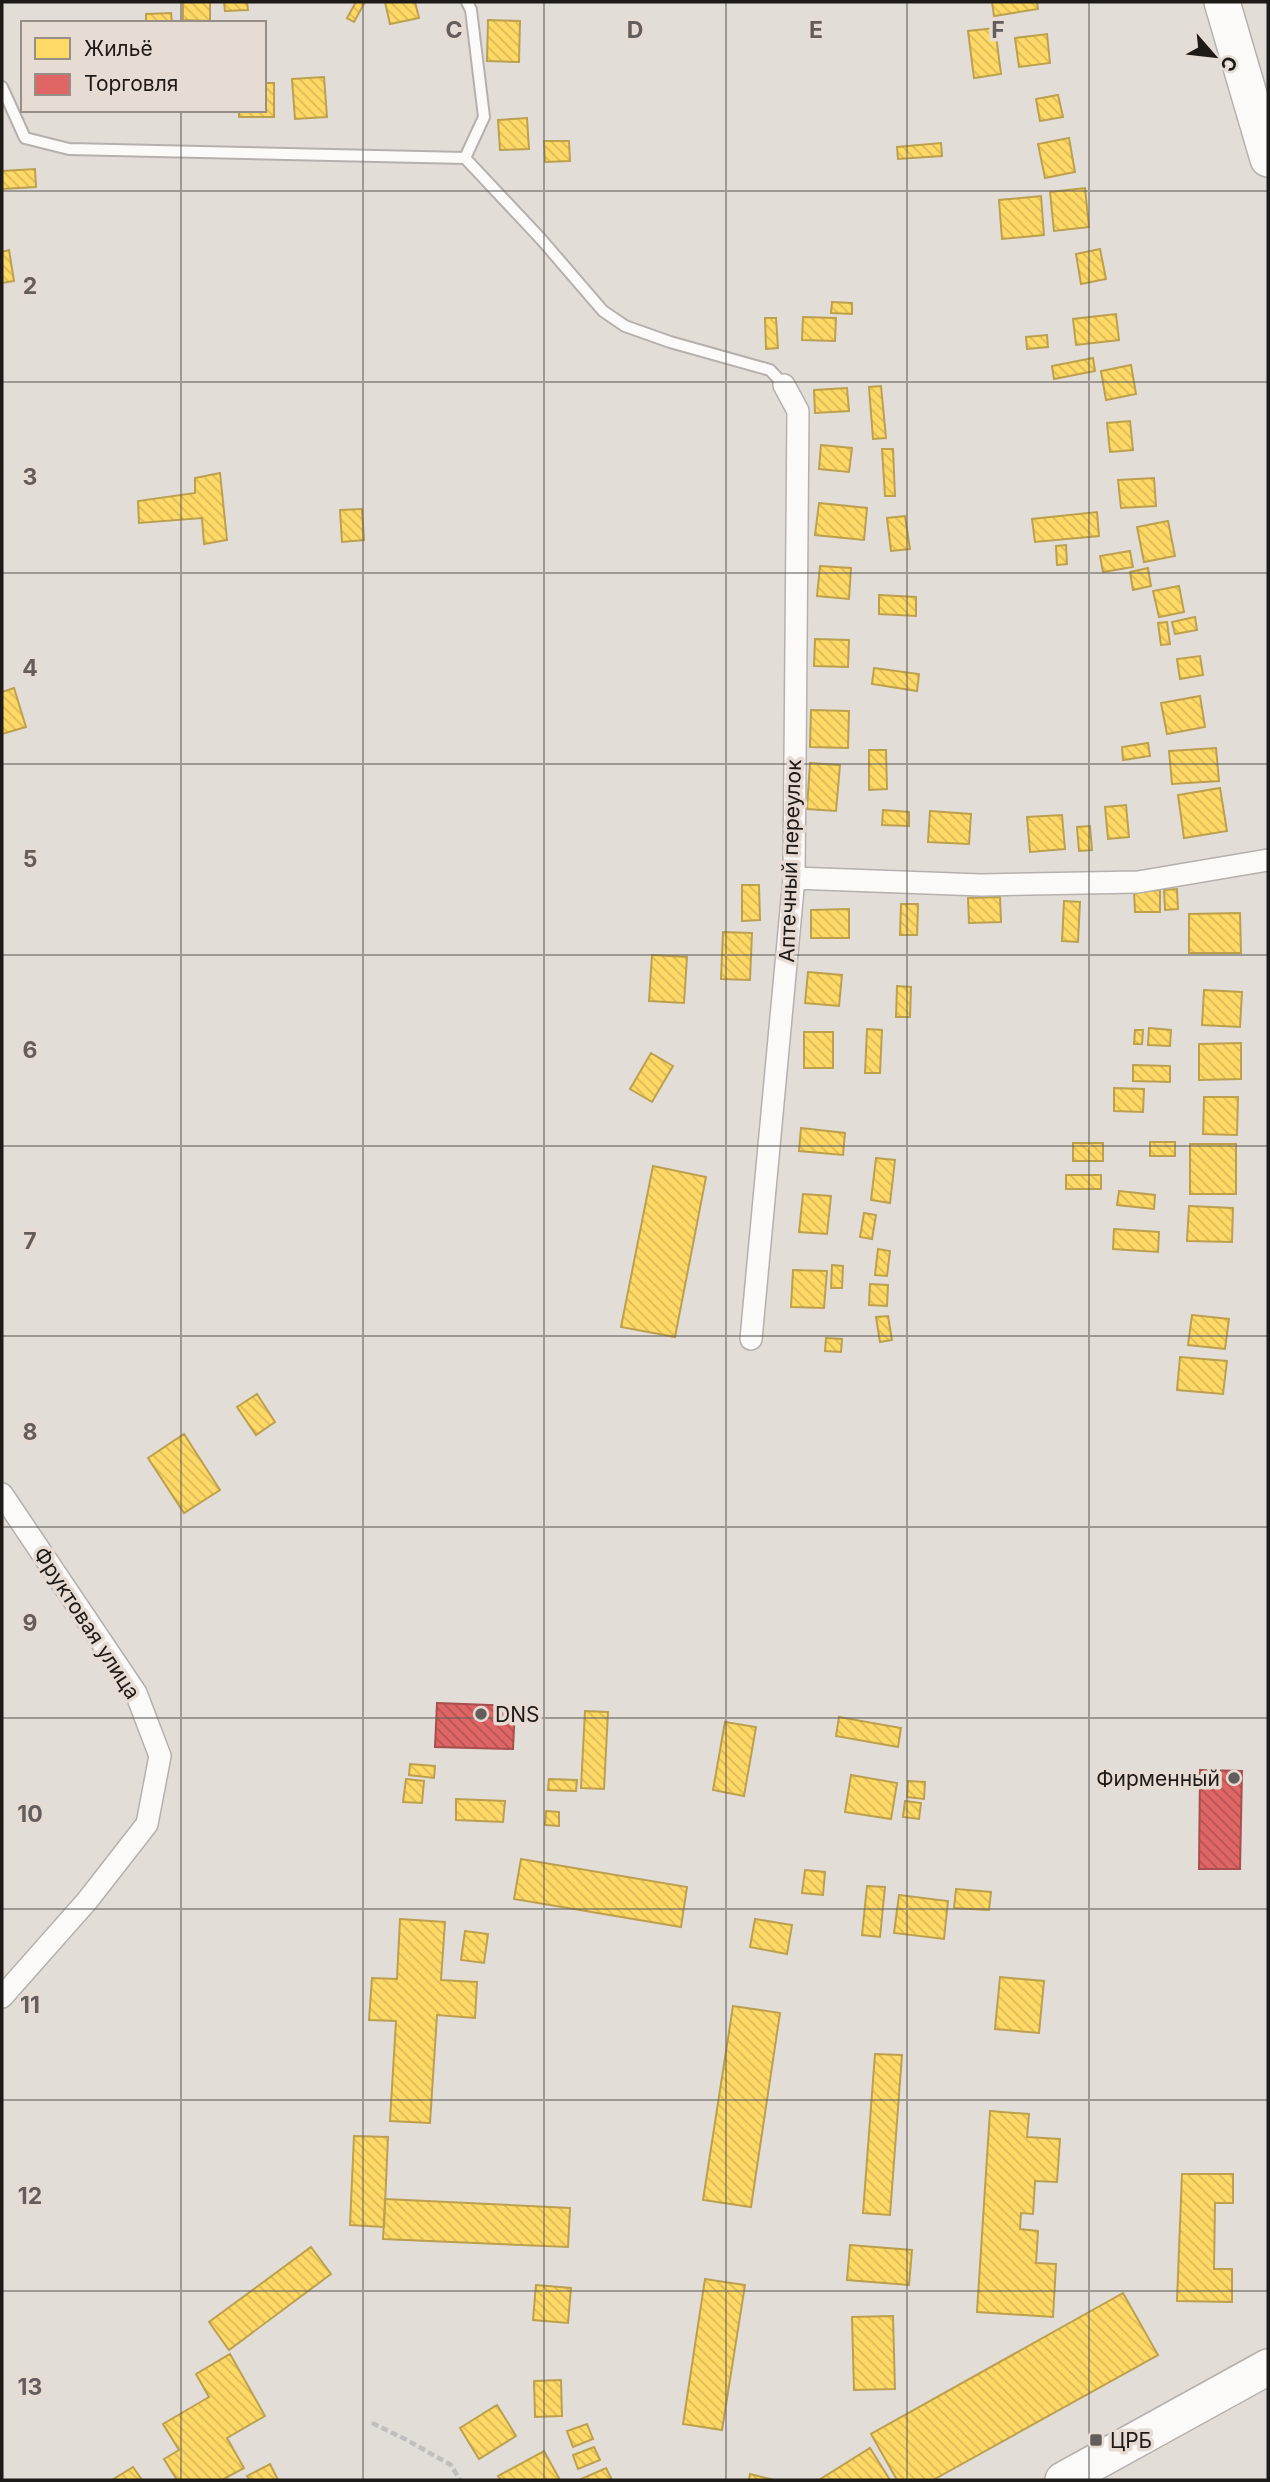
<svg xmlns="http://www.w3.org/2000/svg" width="1270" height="2482" font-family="Inter,sans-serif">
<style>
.homes{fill:url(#homes-back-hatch);stroke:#bca04e;stroke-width:2}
.shops{fill:url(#shops-back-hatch);stroke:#a64f4e;stroke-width:2}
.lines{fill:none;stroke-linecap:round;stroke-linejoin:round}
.service-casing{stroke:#b5b0ad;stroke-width:14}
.minor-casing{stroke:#b5b0ad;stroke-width:24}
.primary-casing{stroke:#b5b0ad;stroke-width:38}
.path{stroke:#c1bfbe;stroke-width:4.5;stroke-dasharray:7 3.5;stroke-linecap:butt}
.service{stroke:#fbfaf9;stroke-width:10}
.minor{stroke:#fbfaf9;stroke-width:21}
.primary{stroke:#fbfaf9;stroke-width:35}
.grid{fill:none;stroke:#635e5b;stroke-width:2;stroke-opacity:0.55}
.poi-dot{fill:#635e5b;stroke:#e7dcd4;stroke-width:2.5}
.labels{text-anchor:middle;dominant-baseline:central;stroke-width:7;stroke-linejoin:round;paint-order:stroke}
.street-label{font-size:21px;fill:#1e1a17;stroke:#e7dcd4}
.poi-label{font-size:21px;fill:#1e1a17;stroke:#e7dcd4;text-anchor:start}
.grid-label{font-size:23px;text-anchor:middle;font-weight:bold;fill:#635e5b;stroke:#e7dcd4;stroke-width:7;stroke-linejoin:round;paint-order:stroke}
</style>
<defs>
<pattern id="homes-back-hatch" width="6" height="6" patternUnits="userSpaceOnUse" patternTransform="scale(1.75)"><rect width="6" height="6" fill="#ffd966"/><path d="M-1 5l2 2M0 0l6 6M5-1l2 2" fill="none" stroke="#daba58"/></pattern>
<pattern id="shops-back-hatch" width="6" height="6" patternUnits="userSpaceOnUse" patternTransform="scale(1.75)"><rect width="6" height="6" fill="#e06666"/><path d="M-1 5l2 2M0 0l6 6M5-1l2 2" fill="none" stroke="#b55353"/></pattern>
</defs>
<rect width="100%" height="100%" fill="#e3ddd8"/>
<!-- homes -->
<path class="homes" d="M183 2H210V21L183 20Z
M224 2H247L248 10 225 11Z
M356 2H365L354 22 347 18Z
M385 2H415L419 18 390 24Z
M992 2H1037L1038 9 994 16Z
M171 13 172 23H146V14Z
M488 20 520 21 519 62 487 61Z
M995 28 1001 74 974 78 968 31Z
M1047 34 1050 63 1019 67 1015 38Z
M324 77 327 117 295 119 292 79Z
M264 83H274V117H239V110H264Z
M1058 95 1063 117 1040 121 1036 99Z
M527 118 529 149 500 150 498 120Z
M1069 138 1075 172 1045 178 1038 144Z
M544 141H569L570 161 545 162Z
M941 143 942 156 898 159 897 147Z
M35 169 36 187 2 189V171Z
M1085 188 1089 227 1054 231 1050 192Z
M1041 196 1044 235 1002 239 999 200Z
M1100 249 1106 279 1081 284 1076 254Z
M9 250 14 281 2 283V252Z
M832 302 852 303V314L831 313Z
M1116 314 1119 340 1076 345 1073 319Z
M803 317 836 318 835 341 802 340Z
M765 318H776L778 348 766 349Z
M1047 335 1048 347 1027 349 1026 337Z
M1093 358 1095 371 1054 379 1052 366Z
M1131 365 1136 394 1106 400 1101 371Z
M881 386 886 438 873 439 869 387Z
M847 388 849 411 815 413 814 390Z
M1130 421 1133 450 1110 452 1107 423Z
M821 445 852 448 849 472 819 469Z
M882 449H893L895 496H885Z
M220 473 227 540 204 544 202 518 139 523 138 501 195 493V478Z
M1154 478 1156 506 1121 508 1118 480Z
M819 503 867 508 864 540 815 535Z
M362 509 364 540 342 542 340 510Z
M1097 512 1099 536 1035 542 1032 519Z
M905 516 910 549 891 551 887 518Z
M1168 521 1175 556 1144 562 1137 527Z
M1066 545 1067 564 1057 565 1056 546Z
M1130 551 1133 567 1103 572 1100 556Z
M820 566 851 568 849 599 817 596Z
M1148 568 1151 586 1133 590 1130 572Z
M1179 586 1184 612 1159 617 1153 591Z
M879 595 916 597V616L879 614Z
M1195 617 1197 630 1175 634 1172 622Z
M1167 622 1170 644 1161 645 1158 623Z
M815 639 849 640 848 667 814 666Z
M1200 656 1203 675 1180 679 1177 659Z
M874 668 919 674 917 691 872 684Z
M14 688 26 727 2 734V692Z
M1200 696 1205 727 1167 734 1161 703Z
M811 710 849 711 848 748 810 747Z
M1148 743 1150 756 1123 760 1122 747Z
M1216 748 1219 781 1172 784 1169 751Z
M869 750H886L887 789 869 790Z
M810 763 840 765 836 811 807 809Z
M1220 788 1227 831 1184 838 1178 795Z
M1126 805 1129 837 1108 839 1105 807Z
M883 810 909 812V826L882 825Z
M930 811 971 814 969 844 928 842Z
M1062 815 1065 849 1030 852 1027 817Z
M1090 826 1092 850 1079 851 1077 827Z
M742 885H759L760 920 742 921Z
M1177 889 1178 909 1165 910 1164 890Z
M1160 890V912H1135L1134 891Z
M1000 897 1001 922 969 923 968 898Z
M1064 901 1080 902 1078 942 1062 941Z
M901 904H918L917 935H900Z
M849 909V938H811V910Z
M1240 913 1241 953H1189V914Z
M723 932 752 933 750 980 721 979Z
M652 955 687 957 684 1003 649 1001Z
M808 972 842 975 839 1006 805 1003Z
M897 986 911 987 910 1017H896Z
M1204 990 1242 992 1240 1027 1202 1025Z
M1149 1028 1171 1030 1170 1046 1148 1045Z
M867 1029 882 1030 880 1073H865Z
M1135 1030H1143L1142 1044H1134Z
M804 1032H833V1068H804Z
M1241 1043V1079L1199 1080V1044Z
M651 1053 673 1066 652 1102 630 1089Z
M1133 1065 1170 1066V1082L1133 1081Z
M1114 1088 1144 1089 1143 1112 1114 1111Z
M1204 1097H1238L1237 1135 1203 1134Z
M801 1128 845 1133 843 1155 799 1151Z
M1150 1142H1175V1156H1150Z
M1073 1143H1103V1161H1073Z
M1190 1144H1236V1194H1190Z
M876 1158 895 1160 890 1203 871 1200Z
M653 1166 706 1177 675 1337 621 1327Z
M1066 1175H1101V1189H1066Z
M1119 1191 1155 1195 1154 1209 1117 1205Z
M803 1194 831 1196 827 1234 799 1232Z
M1189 1206 1233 1208 1232 1242 1187 1241Z
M864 1213 876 1215 872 1239 860 1237Z
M1114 1229 1159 1232 1158 1252 1113 1249Z
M878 1249 890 1251 887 1276 875 1275Z
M832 1265 843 1266 842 1288H831Z
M793 1270 827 1271 824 1308 791 1307Z
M870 1284 888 1285 887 1306 869 1305Z
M1192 1315 1229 1319 1225 1349 1188 1345Z
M888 1316 892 1340 880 1342 876 1317Z
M826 1338 842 1339 841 1352 825 1351Z
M1180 1357 1227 1361 1223 1394 1177 1390Z
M257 1394 275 1422 256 1435 237 1407Z
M184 1434 220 1490 184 1513 148 1458Z
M585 1711 608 1712 604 1789 581 1788Z
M839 1717 901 1728 898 1747 836 1736Z
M725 1722 756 1727 744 1796 713 1790Z
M410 1764 435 1766 434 1778 409 1775Z
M851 1775 897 1783 891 1819 845 1812Z
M406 1779 424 1781 422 1803 403 1802Z
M549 1779 577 1780 576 1791 548 1790Z
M908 1781 925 1782 924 1799 907 1797Z
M456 1799 505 1801 503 1822 456 1820Z
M905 1801 921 1803 919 1819 903 1817Z
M546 1811 559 1812V1826L545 1825Z
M521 1859 687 1887 681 1927 514 1899Z
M805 1870 825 1872 823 1895 802 1893Z
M867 1886 885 1887 880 1937 862 1935Z
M956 1889 991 1892 989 1910 954 1908Z
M899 1895 948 1901 944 1939 894 1933Z
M400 1919 445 1922 441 1980 477 1982 475 2018 437 2015 430 2123 390 2121 396 2021 369 2020 372 1978 397 1979Z
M755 1919 792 1925 787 1954 750 1947Z
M465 1931 488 1934 484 1963 461 1960Z
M1000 1977 1044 1981 1039 2033 995 2029Z
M733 2006 780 2013 751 2207 703 2200Z
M875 2054 902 2055 890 2215 863 2213Z
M990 2111 1029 2114 1027 2137 1060 2139 1057 2182 1035 2181 1033 2214 1021 2213 1020 2229 1038 2231 1036 2263 1056 2264 1053 2317 977 2312Z
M354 2136 388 2137 384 2227 350 2225Z
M1182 2174H1233V2203H1215L1214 2269H1232V2302L1177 2301Z
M385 2199 570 2208 568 2247 383 2239Z
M850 2245 912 2250 909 2285 847 2280Z
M311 2247 331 2274 229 2350 209 2322Z
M705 2279 745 2285 722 2430 683 2424Z
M536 2285 571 2288 568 2323 533 2320Z
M1123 2293 1158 2355 933 2480H897L871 2434Z
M893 2316 895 2389 854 2390 852 2317Z
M230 2354 265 2416 227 2438 244 2468 222 2480H177L164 2459 179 2450 163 2424 209 2397 196 2374Z
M561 2380 562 2416 535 2417 534 2381Z
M497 2405 516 2436 479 2459 460 2428Z
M587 2424 593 2439 573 2447 567 2431Z
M594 2447 600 2460 578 2469 573 2455Z
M870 2448 890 2480H819Z
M544 2451 560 2480H501L498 2476Z
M270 2464 278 2480H250L247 2476Z
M133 2467 142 2480H112Z
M606 2468 612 2480H579Z
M750 2474 774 2480H749Z"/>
<!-- shops -->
<path class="shops" d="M437 1703 515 1706 513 1749 435 1747Z
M1200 1770 1242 1771 1240 1869H1199Z"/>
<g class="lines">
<!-- service casing -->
<g class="service-casing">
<path id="service" d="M2 87 25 138 69 149 465 158 484 117 471 10 467 2
M465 158 541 239 603 311 625 326 670 342 770 370 784 385"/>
</g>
<!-- minor casing -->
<g class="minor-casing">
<path id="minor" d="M794 878 981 885 1138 882 1268 860
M751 1339 794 878 798 411 784 385
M2 1494 136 1693 160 1756 147 1824 87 1901 2 1997"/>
</g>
<!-- primary casing -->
<g class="primary-casing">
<path id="primary" d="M1222 2 1268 159
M1063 2480 1268 2367"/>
</g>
<!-- path -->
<path class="path" d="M372 2423 405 2439 451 2465 460 2480"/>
<!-- service -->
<use href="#service" class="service"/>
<!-- minor -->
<use href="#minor" class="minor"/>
<!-- primary -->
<use href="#primary" class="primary"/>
</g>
<!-- grid -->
<path class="grid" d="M181 2V23M363 2V2480M544 2V2480M726 2V2480M907 2V2480M1089 2V2480M181 110V2480M2 191H1268M2 382H1268M2 573H1268M2 764H1268M2 955H1268M2 1146H1268M2 1336H1268M2 1527H1268M2 1718H1268M2 1909H1268M2 2100H1268M2 2291H1268"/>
<!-- markers -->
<g class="poi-dot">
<circle cx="481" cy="1714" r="7"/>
<circle cx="1234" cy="1778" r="7"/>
<rect x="1089" y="2433" width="14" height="14" rx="3.5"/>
</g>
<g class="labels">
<!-- street labels -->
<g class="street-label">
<text transform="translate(790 861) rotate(-88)">Аптечный переулок</text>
<text transform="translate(87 1623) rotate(57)">Фруктовая улица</text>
</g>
<!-- poi labels -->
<g class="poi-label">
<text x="495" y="1714">DNS</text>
<text x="1220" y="1778" text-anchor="end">Фирменный</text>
<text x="1110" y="2440">ЦРБ</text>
</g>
</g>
<g class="grid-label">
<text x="454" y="38">C</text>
<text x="635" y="38">D</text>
<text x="816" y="38">E</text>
<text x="998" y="38">F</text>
<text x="30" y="294">2</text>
<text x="30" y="485">3</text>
<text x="30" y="676">4</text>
<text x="30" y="867">5</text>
<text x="30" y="1058">6</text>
<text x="30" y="1249">7</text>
<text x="30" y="1440">8</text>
<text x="30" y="1631">9</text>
<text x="30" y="1822">10</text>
<text x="30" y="2013">11</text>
<text x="30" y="2204">12</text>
<text x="30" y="2395">13</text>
</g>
<!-- border -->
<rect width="1270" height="2482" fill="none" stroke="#1e1a17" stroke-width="7"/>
<!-- legend -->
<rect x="21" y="21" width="245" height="91" fill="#e7dcd4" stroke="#978e88" stroke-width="2"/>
<rect x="35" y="38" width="35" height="21" fill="#ffd966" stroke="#978e88" stroke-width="2"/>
<text x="84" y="56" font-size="21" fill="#1e1a17">Жильё</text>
<rect x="35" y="74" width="35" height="21" fill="#e06666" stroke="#978e88" stroke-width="2"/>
<text x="84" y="91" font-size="21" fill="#1e1a17">Торговля</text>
<!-- north arrow -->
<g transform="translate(1214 56) rotate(118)" stroke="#e7dcd4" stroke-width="5" paint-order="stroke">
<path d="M0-5L12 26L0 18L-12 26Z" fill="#1e1a17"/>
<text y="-10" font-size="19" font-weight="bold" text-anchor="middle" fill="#1e1a17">С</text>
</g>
</svg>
